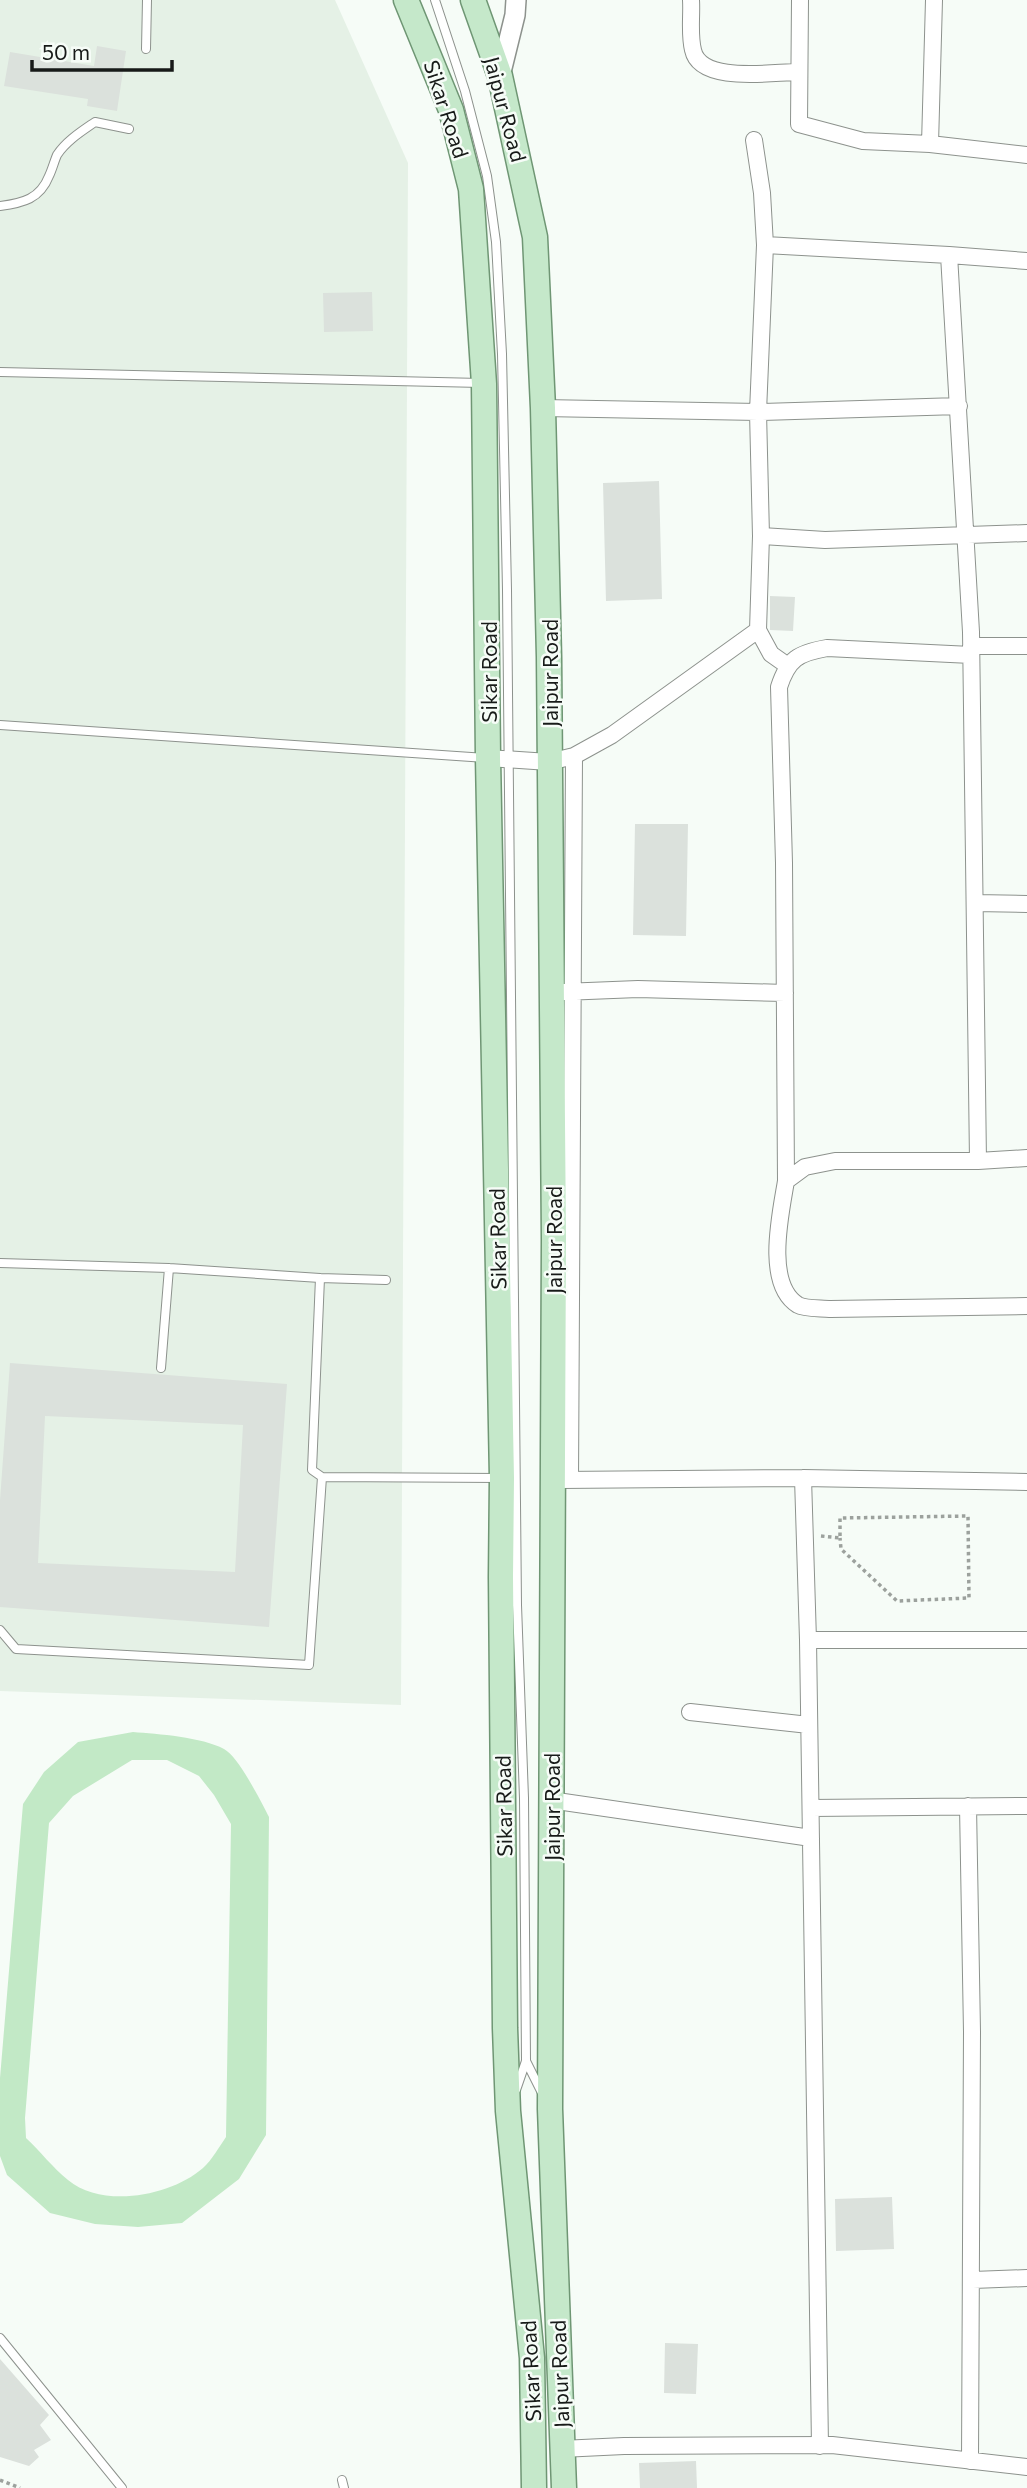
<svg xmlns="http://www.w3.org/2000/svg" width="1027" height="2488" font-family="Commissioner,sans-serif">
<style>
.built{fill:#e5f1e6}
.green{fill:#c2e9c6;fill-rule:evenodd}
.building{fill:#dbe1dc;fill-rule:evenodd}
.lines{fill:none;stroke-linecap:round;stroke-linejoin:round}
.service-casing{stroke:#8d928d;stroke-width:10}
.minor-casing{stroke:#8d928d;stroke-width:18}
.tertiary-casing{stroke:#8d928d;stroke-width:22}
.primary-casing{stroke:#6f9674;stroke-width:27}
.path{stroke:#9ca19d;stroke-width:3.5;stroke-dasharray:3.5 3.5;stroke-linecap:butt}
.service{stroke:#fff;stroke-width:8}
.minor{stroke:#fff;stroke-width:16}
.tertiary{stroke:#fff;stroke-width:19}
.primary{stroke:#c5e8ca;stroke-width:24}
.labels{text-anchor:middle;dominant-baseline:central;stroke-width:5;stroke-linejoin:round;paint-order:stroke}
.street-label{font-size:21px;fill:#171a18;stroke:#f6fcf7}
</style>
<rect width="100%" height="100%" fill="#f6fcf7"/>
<!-- built -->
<path class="built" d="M0 0H335L408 163 401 1705 0 1691Z"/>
<!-- green -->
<path class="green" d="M133 1732C158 1734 202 1737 224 1749 239 1757 261 1802 269 1817L266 2135 239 2179 182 2223 138 2227 95 2224 50 2213 7 2175 0 2156V2078L23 1804 44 1772 78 1742ZM132 1760H167L199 1776 214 1795 231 1824 226 2137C219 2147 212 2160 203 2168 171 2196 103 2209 68 2180 53 2168 40 2151 26 2138L25 2118 49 1823 73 1796Z"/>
<!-- building -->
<path class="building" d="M97 46 126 51 117 111 87 106 88 99 4 86 10 52 94 66Z
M372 292 373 331 324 332 323 293Z
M659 481 662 599 606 601 603 483Z
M770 596 795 597 793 631 770 630Z
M635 824H688L686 936 633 935Z
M10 1363 287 1384 269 1627 0 1607V1500ZM45 1416 243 1425 235 1572 38 1563Z
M892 2197 894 2249 836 2251 835 2199Z
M665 2343 698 2344 696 2394 664 2393Z
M0 2359 49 2415 40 2425 51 2440 34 2450 39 2457 29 2466 0 2457Z
M696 2461 697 2488H640L639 2463Z"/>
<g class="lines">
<!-- service casing -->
<g class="service-casing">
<path id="service" d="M435 0 465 91 487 176 496 242 502 354 507 590 517 1605 524 1798 526 2061 516 2090
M146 49 147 0
M0 206C23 203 40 199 49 176 52 170 54 162 57 155 66 141 82 131 95 122L129 129
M0 372 481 383
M0 725 486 758
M0 1263 169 1268 320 1278 312 1470 322 1477 501 1478
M320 1278 386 1280
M161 1368 169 1268
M0 1630 16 1649 309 1665 322 1477
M526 2061 542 2093
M0 2338 122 2488
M342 2480 344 2488"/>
</g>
<!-- minor casing -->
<g class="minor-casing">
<path id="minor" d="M691 0C692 16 689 34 693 50 700 84 772 72 798 72
M800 0 799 124 863 141 930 144 1027 155
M754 140 762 193 765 245
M930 144 934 0
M949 255 971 632 978 1161
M543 408 758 412 959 406
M761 536 825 540 1027 533
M758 630 771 654 788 666
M971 646H1027
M488 758 549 762 574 756 612 735 758 630 761 536 758 412 765 245 949 255 1027 261
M975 903 1027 904
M563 992 638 989 785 993
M1027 1158 978 1161H835L805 1167 786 1181C781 1212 764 1284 798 1305 805 1309 821 1308 830 1309L1027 1306
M786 1181 784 863 779 687C788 659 798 653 827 648L971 655
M803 1478 808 1640 820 2446
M561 1480 803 1478 1027 1482
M570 1480 574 756
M808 1640H1027
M690 1712 809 1725
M550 1800 811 1838
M968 1806 972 2032 970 2461
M811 1808 1027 1806
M973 2280 1027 2278
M561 2449 624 2446 832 2445 1027 2467"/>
</g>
<!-- tertiary casing -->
<g class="tertiary-casing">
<path id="tertiary" d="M500 76 515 15 516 0"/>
</g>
<!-- primary casing -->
<g class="primary-casing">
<path id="primary" d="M406 0 451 110 471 189 484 384 488 758 502 1478 501 1577 505 2028 508 2111 532 2358 534 2488
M473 0 500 76 535 237 543 408 549 657 554 1239 550 2109 564 2488"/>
</g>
<!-- path -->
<path class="path" d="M821 1536 840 1538V1518L968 1516 969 1598 897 1601 841 1549 840 1538
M0 2480 20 2488"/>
<!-- service -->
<use href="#service" class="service"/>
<!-- minor -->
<use href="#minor" class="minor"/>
<!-- tertiary -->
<use href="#tertiary" class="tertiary"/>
<!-- primary -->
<use href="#primary" class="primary"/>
</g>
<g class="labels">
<!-- street labels -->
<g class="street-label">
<text transform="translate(447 109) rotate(72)">Sikar Road</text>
<text transform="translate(506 109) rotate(75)">Jaipur Road</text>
<text transform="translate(488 672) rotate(-90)">Sikar Road</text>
<text transform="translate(549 673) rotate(-90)">Jaipur Road</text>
<text transform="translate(497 1239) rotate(-91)">Sikar Road</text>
<text transform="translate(553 1240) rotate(-90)">Jaipur Road</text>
<text transform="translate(503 1806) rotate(-91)">Sikar Road</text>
<text transform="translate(551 1807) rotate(-90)">Jaipur Road</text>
<text transform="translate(530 2371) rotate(-93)">Sikar Road</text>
<text transform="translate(559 2374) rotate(-92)">Jaipur Road</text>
</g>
</g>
<!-- scale -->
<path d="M32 60v10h140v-10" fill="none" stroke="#171a18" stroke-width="3.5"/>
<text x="42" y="60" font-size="21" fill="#171a18" stroke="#f6fcf7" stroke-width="5" paint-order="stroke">50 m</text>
</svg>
